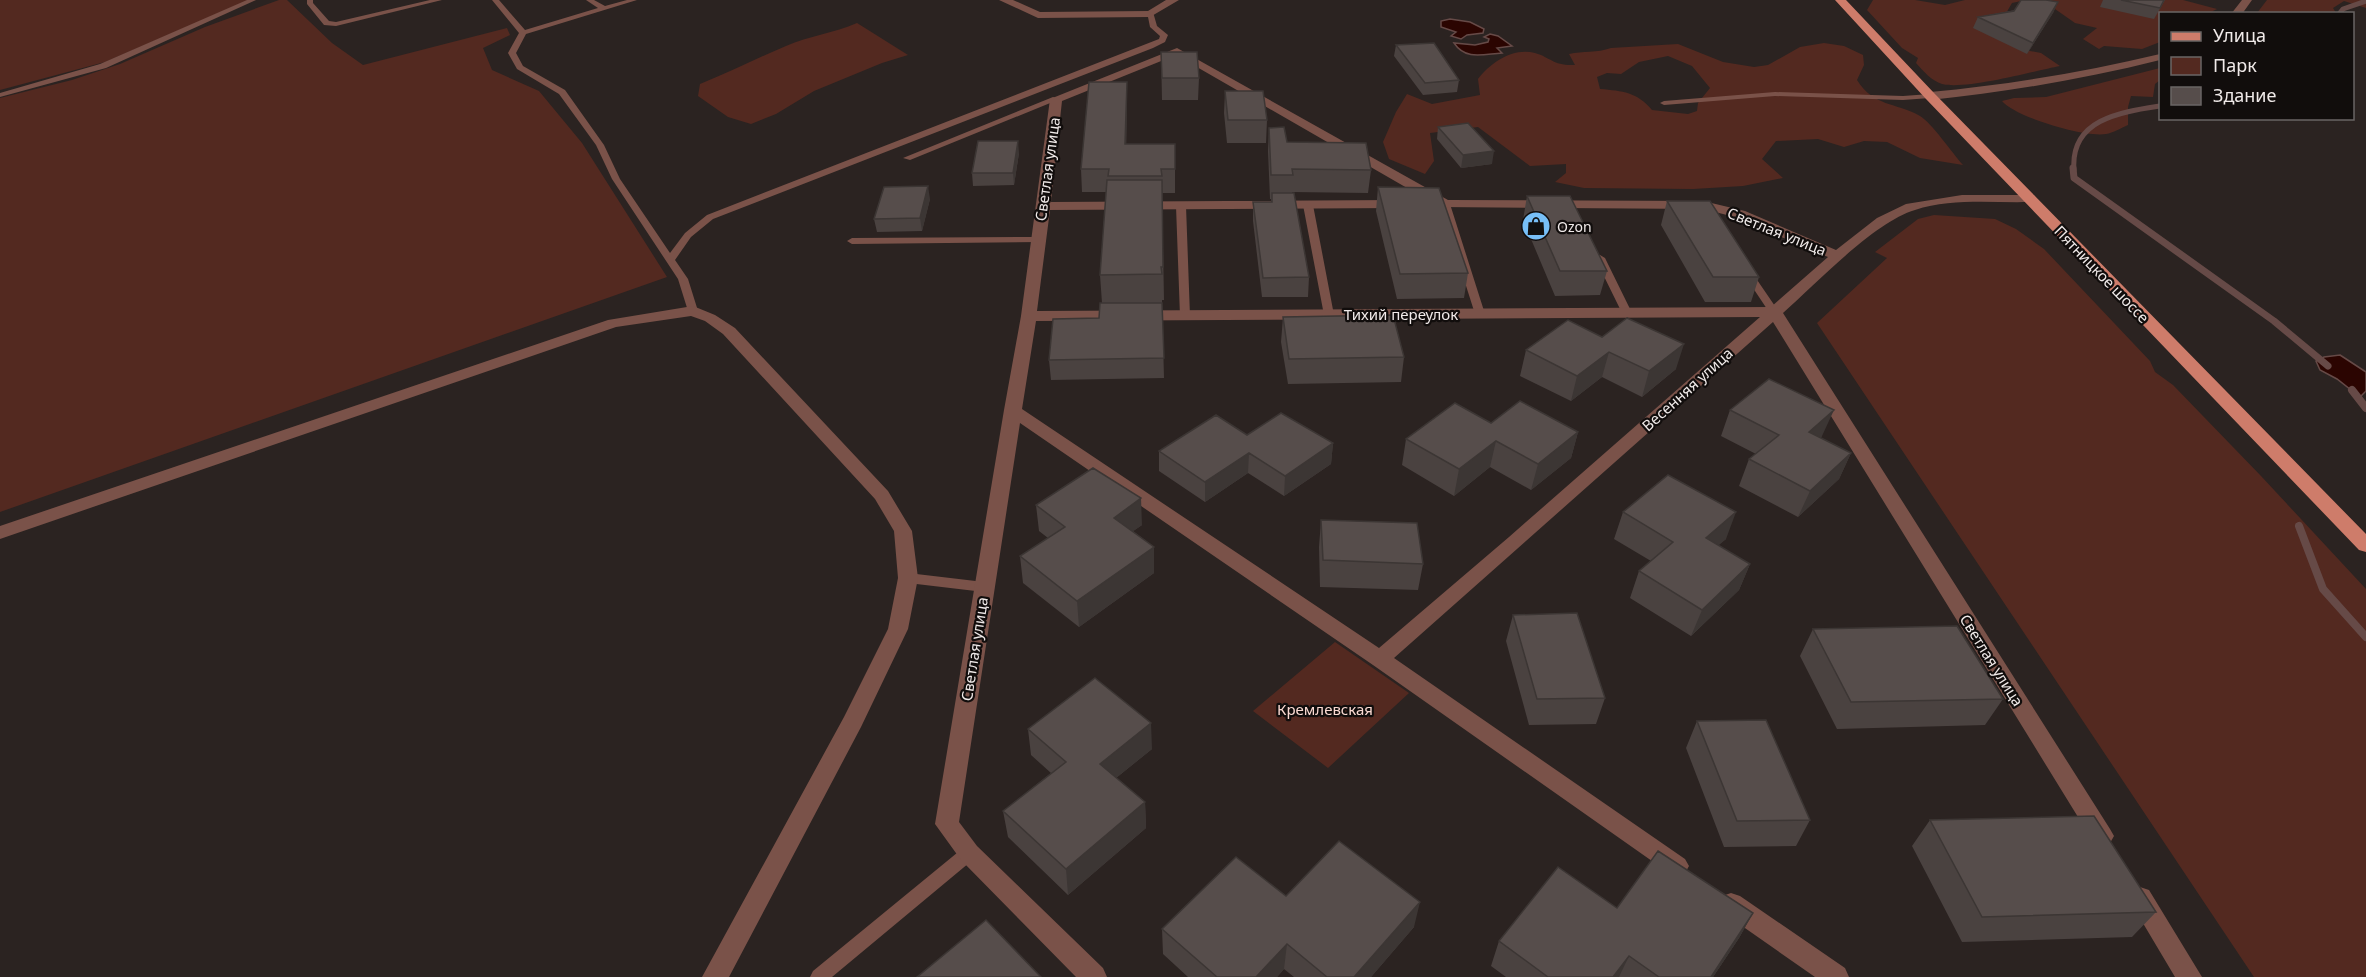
<svg xmlns="http://www.w3.org/2000/svg" width="2366" height="977" font-family="'Noto Sans',sans-serif">
<style>
.green{fill:#532920;fill-rule:evenodd}
.water{fill:#2b0501;stroke:#664a47;stroke-width:1.5}
.lines{fill:none;stroke-linecap:round;stroke-linejoin:round}
.stream-far2{stroke:#664a47;stroke-width:5}
.stream-far1{stroke:#664a47;stroke-width:7}
.stream{stroke:#664a47;stroke-width:8}
.lane{fill:#7a5249;fill-rule:evenodd}
.street{fill:#7a5249;fill-rule:evenodd}
.primary{fill:#ce7c6a;fill-rule:evenodd}
.wall{fill:#4a4240}
.shaded-wall{fill:#3c3634}
.building{fill:#564d4b;stroke:#3c3634;stroke-width:1.5}
.labels{text-anchor:middle;dominant-baseline:central;stroke-width:4.5;stroke-linejoin:round;paint-order:stroke}
.far-poi-label{font-size:14px;fill:#f0eae9;stroke:#110d0c;text-anchor:start}
.street-label{font-size:15px;fill:#f0eae9;stroke:#110d0c}
.park-label{font-size:15px;fill:#fbdad2;stroke:#110d0c}
</style>
<rect width="100%" height="100%" fill="#2b2321"/>
<!-- green -->
<path class="green" d="M0 0H249L105 62 0 90Z
M279 0H287L332 43 363 65 507 28 510 35 483 48 492 70 539 91 582 143 667 277 0 512V98L72 80 120 64 205 27Z
M1873 0H1915L1945 5 1965 0H2183L2217 9 2209 13 2160 14V42L2142 49 2104 46 2099 49 2083 39 2097 28 2075 23 2055 9 2021 1 2012 3 2005 15 2019 49 2041 53 2060 66C2034 71 1966 90 1942 84 1932 81 1923 71 1916 63L1918 58 1902 48 1867 10Z
M2267 0H2366V8L2344 1 2333 8 2336 13H2257Z
M857 23 908 55 882 63 814 91 776 114 751 124 728 117 698 96 700 84C730 72 757 58 786 46 809 36 834 33 857 23Z
M1824 43 1844 46 1863 55 1864 65 1857 80C1874 107 1895 102 1920 116 1931 122 1953 154 1963 165L1920 158 1887 142 1864 141 1844 147 1818 139 1776 141 1762 159 1783 178 1743 186 1693 189 1584 188 1555 182 1566 173V164L1530 166 1478 127 1430 133 1434 161 1425 174 1389 159 1383 142 1396 112 1407 94 1432 104 1480 95 1478 79C1490 63 1513 47 1535 53 1552 58 1553 66 1575 65L1569 54C1583 51 1597 53 1611 48L1678 44 1723 62 1754 67 1768 65 1800 47ZM1668 56 1692 66 1710 88 1698 103 1697 111 1688 114 1652 110C1637 92 1623 91 1600 89L1597 77 1607 73 1621 74 1639 62Z
M2160 68V80L2155 84 2153 97 2131 96 2128 107V125C2121 128 2113 133 2106 134 2085 138 2015 117 2002 101L2014 98 2046 97Z
M1934 215 1995 219 2016 229 2044 249 2150 361 2155 372 2173 385 2261 476 2366 589V977H2254L1817 323 1887 258 1875 252 1918 219Z
M1335 642 1409 693 1328 768 1253 711Z"/>
<!-- water -->
<path class="water" d="M1450 19 1470 22 1484 29 1483 33 1467 35 1461 39 1451 36 1456 32 1441 27V21Z
M1490 34 1498 36 1512 46 1497 48 1502 53C1484 54 1466 61 1454 43L1475 45 1488 42 1489 39 1484 37Z
M2340 355 2366 372V391L2360 397 2337 379 2320 370 2316 361 2324 357Z"/>
<g class="lines">
<!-- stream-far2 -->
<path class="stream-far2" d="M2339 14 2343 9 2366 1
M2074 170C2070 119 2121 112 2160 106"/>
<!-- stream-far1 -->
<path class="stream-far1" d="M2073 168 2074 178 2274 321 2328 366"/>
<!-- stream -->
<path class="stream" d="M2352 390 2366 408
M2299 526 2323 589 2366 637"/>
<!-- lane -->
<path class="lane" d="M247 0H256L106 68 0 97V93L100 64Z
M307 0H313V3L329 21 336 22 430 0H442L336 26 324 25 307 4Z
M492 0H499L525 30 598 8 586 0H594L605 6 627 0H637L526 34 516 53 523 66 565 90 604 145 620 179 670 253 685 233 707 215 1159 39 1160 36 1150 27 1147 12H1153L1157 26 1168 35 1165 42 1153 48 713 219 691 237 675 260 688 279 698 311 693 314 688 311 678 279 612 179 596 145 559 94 517 69 508 53 519 33Z
M1775 92 1903 96 1930 94 1934 96 1930 98 1903 100 1775 96 1664 105 1660 103 1664 101Z
M1053 97 1060 99 910 160 903 158Z
M1445 201 1450 204 1485 314 1484 316 1480 317 1475 314 1440 204Z
M1308 202 1313 205 1334 315 1329 318 1324 315 1303 205Z
M1181 203 1186 206 1190 316 1185 319 1180 316 1176 206Z
M1037 237 1042 240 1040 242 852 244 847 241 852 238Z
M1600 255 1605 258 1632 313 1631 315 1627 316 1622 313 1595 258Z
M1748 270 1751 271 1779 312 1778 314 1774 315 1769 312 1743 273Z
M908 573 984 582 989 584 991 587 989 590 984 592 908 583 903 581 902 578 903 575Z
M969 846 975 848 977 853 975 858 832 977H810L813 971 963 848Z"/>
<!-- street -->
<path class="street" d="M999 0H1013L1040 12 1148 11 1166 0H1179L1150 17 1038 18Z
M2242 0H2252L2242 14H2231Z
M1177 48 1448 200 1703 201 1745 211 1836 250 1877 218 1906 204 1962 195H2034L2036 198 2034 201 2029 202C1992 203 1951 198 1915 210 1874 222 1816 284 1783 313L2110 829 2114 836 2110 843 2102 846 2094 843 1773 322 1394 658 1685 859 1689 866 1685 873 1677 877 1669 873 1373 665 1020 423 959 822 977 846 1103 968 1107 977H1076L961 860 935 824 1004 410 1021 316 1050 99ZM1176 55 1440 207 1703 209 1735 217 1828 257 1771 307 1037 311 1050 210 1399 208 1406 204 1399 200 1051 202 1062 101ZM1760 317 1509 537 1379 648 1022 409 1036 321Z
M2160 54V60C2084 79 2008 92 1930 100L1924 96 1930 92C2008 85 2084 72 2160 54Z
M693 306 715 315 735 328 888 491 912 531 918 578 908 629 861 727 729 977H702L844 717 888 629 898 578 894 531 875 499 723 334 705 321 691 316 616 327 0 539V526L608 320Z
M2140 887 2149 890 2202 977H2175L2128 898 2131 890Z
M1731 893 1740 896 1845 968 1849 977H1815L1722 912 1719 904 1722 896Z"/>
<!-- primary -->
<path class="primary" d="M1835 0H1846L1934 93 2366 534V552L2359 550 1926 99Z"/>
</g>
<!-- wall -->
<path class="wall" d="M2103 0H2165L2154 19 2100 7Z
M2058 2 2053 13 2027 54 1973 28 1978 17Z
M1396 45 1459 80 1457 92 1423 95 1394 56Z
M1161 52 1199 78 1198 100H1162Z
M1225 91 1267 120 1266 143H1227L1224 113Z
M1127 104 1126 144H1175V193H1162L1164 300H1162V303L1164 378 1051 380 1049 360 1099 318 1102 303 1100 275 1106 192H1082L1081 169Z
M1438 127 1492 164 1461 168 1437 139Z
M1269 128 1287 142 1371 170 1368 193 1292 192 1309 277 1308 297H1262L1253 221V202H1271V199H1270L1268 151Z
M1019 153 1014 185 973 186 972 173Z
M1378 187 1468 273 1464 298 1397 299 1376 211Z
M1527 196 1607 271 1600 295 1555 296 1523 220Z
M930 199 922 231 877 232 874 219Z
M1667 201 1759 277 1751 302H1705L1661 225Z
M1283 317 1404 357 1401 382 1288 384 1281 342Z
M1602 337 1676 369 1642 397 1602 377 1571 401 1520 376 1526 350Z
M1730 410 1822 436 1820 438 1851 453 1839 479 1798 517 1739 486 1749 459 1756 454 1721 436Z
M1491 423 1578 432 1571 458 1531 490 1490 467 1454 496 1402 465 1406 439Z
M1247 435 1333 443 1331 464 1284 496 1248 473 1205 502 1159 471V451Z
M1036 505 1142 525 1133 531 1154 547V573L1079 627 1023 583 1020 556 1048 538 1039 531Z
M1623 512 1726 539 1718 545 1750 564 1739 590 1691 636 1630 598 1639 571 1651 561 1614 539Z
M1321 520 1423 564 1418 590 1320 587 1319 547Z
M1513 615 1605 698 1596 724 1529 725 1506 641Z
M1813 629 2003 699 1985 725 1837 729 1800 656Z
M1697 721 1810 820 1796 846 1724 847 1686 748Z
M1028 729 1152 749 1116 778 1145 802 1146 828 1068 895 1008 837 1003 811 1051 773 1031 755Z
M1930 820 2156 912 2132 937 1962 942 1912 846Z
M1286 896 1414 927 1371 977H1294L1284 969 1277 977H1188L1163 954 1162 929Z
M1617 908 1753 913 1739 938 1713 977H1506L1491 966 1499 941Z"/>
<!-- shaded-wall -->
<path class="shaded-wall" d="M2058 2 2053 13 2027 54 2033 43Z
M1127 82V104L1126 167 1125 144Z
M1018 141 1019 153 1014 185 1013 173Z
M1494 151 1492 164 1461 168 1463 155Z
M928 186 930 199 922 231 920 218Z
M1684 344 1676 369 1642 397 1649 371Z
M1609 352 1602 377 1571 401 1577 376Z
M1834 410 1822 436 1798 458 1809 432Z
M1578 432 1571 458 1531 490 1538 464Z
M1496 441 1490 467 1454 496 1459 469Z
M1333 443 1331 464 1284 496 1285 476Z
M1249 453 1248 473 1205 502V482Z
M1851 453 1839 479 1798 517 1810 491Z
M1141 498 1142 525 1115 544 1114 518Z
M1736 512 1726 539 1696 565 1706 538Z
M1154 547V573L1079 627 1077 601Z
M1750 564 1739 590 1691 636 1702 610Z
M1151 723 1152 749 1101 790 1100 764Z
M1145 802 1146 828 1068 895 1066 869Z
M1420 902 1414 927 1371 977H1354Z
M1753 913 1739 938 1713 977H1711Z
M1287 944 1284 969 1277 977H1256Z
M1629 956 1619 977H1613Z"/>
<!-- building -->
<path class="building" d="M2021 0H2046L2058 2 2033 43 1978 17 2014 11Z
M2121 0H2164L2160 8Z
M1434 43 1459 80 1425 83 1396 45Z
M1161 52H1197L1199 78H1162Z
M1089 82H1127L1125 144H1175V169H1161L1162 176H1108L1109 169H1081Z
M1225 91H1263L1267 120H1228Z
M1468 123 1494 151 1463 155 1438 127Z
M1284 127 1287 142 1366 143 1371 170 1292 169 1293 175H1271L1269 128Z
M978 141H1018L1013 173H972Z
M1107 180H1162L1163 267H1161L1162 274 1100 275Z
M928 186 920 218 874 219 884 187Z
M1378 187 1439 188 1468 273 1400 274Z
M1272 193H1294L1309 277 1263 278 1253 202H1272Z
M1527 196H1570L1607 271H1560Z
M1667 201H1710L1759 277H1713Z
M1100 303H1162L1164 358 1049 360 1053 319 1099 318Z
M1393 315 1404 357 1289 359 1283 317Z
M1627 318 1684 344 1649 371 1609 352 1577 376 1526 350 1568 320 1602 337Z
M1769 379 1834 410 1809 432 1851 453 1810 491 1749 459 1779 435 1730 410Z
M1520 401 1578 432 1538 464 1496 441 1459 469 1406 439 1455 403 1491 423Z
M1281 413 1333 443 1285 476 1249 453 1205 482 1159 451 1216 415 1247 435Z
M1093 468 1141 498 1114 518 1154 547 1077 601 1020 556 1065 527 1036 505Z
M1668 475 1736 512 1706 538 1750 564 1702 610 1639 571 1673 542 1623 512Z
M1321 520 1417 523 1423 564 1323 560Z
M1577 613 1605 698 1537 699 1513 615Z
M1957 626 2003 699 1851 702 1813 629Z
M1095 678 1151 723 1100 764 1145 802 1066 869 1003 811 1066 762 1028 729Z
M1766 720 1810 820 1737 821 1697 721Z
M2094 816 2156 912 1982 917 1930 820Z
M1339 841 1420 902 1354 977H1327L1287 944 1256 977H1217L1162 929 1236 857 1286 896Z
M1658 851 1753 913 1711 977H1659L1629 956 1613 977H1548L1499 941 1558 867 1617 908Z
M986 920 1041 977H917Z"/>
<!-- icons -->
<defs>
<g id="shop-disc" transform="scale(1.5)"><circle r="9.5" fill="#77bff7" stroke="#110d0c"/><path d="M-5-2.5h2.3a2.7 3.5 0 0 1 5.4 0H5L5.5 6h-11ZM-1.5-2.5h3a1.5 2.3 0 0 0-3 0Z" fill="#111"/></g>
</defs>
<g fill-rule="evenodd">
<use href="#shop-disc" x="1536" y="226"/>
</g>
<g class="labels">
<!-- far-poi labels -->
<g class="far-poi-label">
<text x="1557" y="226">Ozon</text>
</g>
<!-- street labels -->
<g class="street-label">
<text transform="translate(1047 169) rotate(-82)">Светлая улица</text>
<text transform="translate(1777 231) rotate(22)">Светлая улица</text>
<text transform="translate(2102 274) rotate(46)">Пятницкое шоссе</text>
<text x="1401" y="314">Тихий переулок</text>
<text transform="translate(1687 389) rotate(-42)">Весенняя улица</text>
<text transform="translate(974 649) rotate(-81)">Светлая улица</text>
<text transform="translate(1992 660) rotate(58)">Светлая улица</text>
</g>
<!-- park labels -->
<g class="park-label">
<text x="1325" y="709">Кремлевская</text>
</g>
</g>
<!-- legend -->
<rect x="2159" y="12" width="195" height="108" fill="#110d0c" stroke="#6a6564" stroke-width="1.5"/>
<rect x="2171" y="32" width="30" height="9" fill="#ce7c6a" stroke="#6a6564" stroke-width="1.5"/>
<text x="2213" y="42" font-size="18" fill="#f0eae9">Улица</text>
<rect x="2171" y="57" width="30" height="18" fill="#532920" stroke="#6a6564" stroke-width="1.5"/>
<text x="2213" y="72" font-size="18" fill="#f0eae9">Парк</text>
<rect x="2171" y="87" width="30" height="18" fill="#564d4b" stroke="#6a6564" stroke-width="1.5"/>
<text x="2213" y="102" font-size="18" fill="#f0eae9">Здание</text>
</svg>
